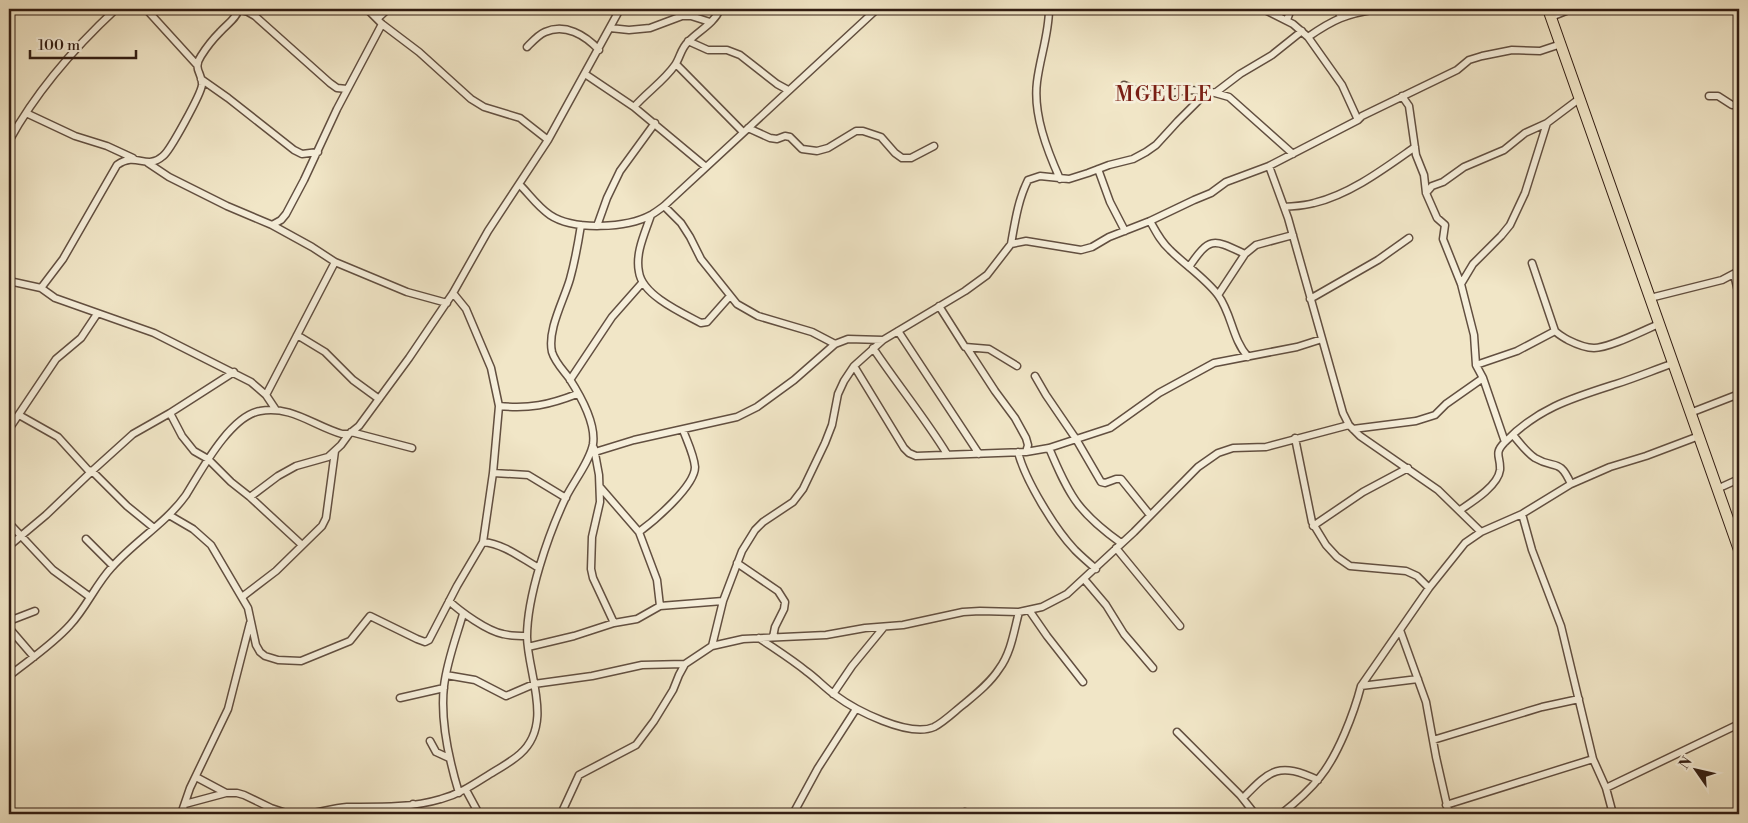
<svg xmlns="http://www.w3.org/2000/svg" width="1748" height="823" font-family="'Libre Bodoni',serif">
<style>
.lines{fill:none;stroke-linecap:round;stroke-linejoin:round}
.minor-casing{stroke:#624f40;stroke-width:9}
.primary-casing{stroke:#321d13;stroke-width:12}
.minor{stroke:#f6efdb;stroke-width:6}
.primary{stroke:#f1e6c7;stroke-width:10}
.labels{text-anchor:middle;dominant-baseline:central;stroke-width:5;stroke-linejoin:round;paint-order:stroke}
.quarter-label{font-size:21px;letter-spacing:1px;fill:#7a1f14;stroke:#f6efdb}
</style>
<rect width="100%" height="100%" fill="#f1e6c7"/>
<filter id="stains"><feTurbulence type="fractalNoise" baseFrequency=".004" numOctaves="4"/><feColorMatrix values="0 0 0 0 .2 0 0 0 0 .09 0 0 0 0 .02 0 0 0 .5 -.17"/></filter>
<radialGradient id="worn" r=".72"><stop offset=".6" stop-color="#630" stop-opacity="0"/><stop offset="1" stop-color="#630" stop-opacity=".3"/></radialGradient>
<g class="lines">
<!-- minor casing -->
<g class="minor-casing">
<path id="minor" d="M146 9 197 65
M367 9 382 24 419 52 471 99 484 107 520 118 548 140
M1049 9C1049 34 1040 57 1037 82 1033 114 1047 150 1060 179
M1263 9 1293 24 1308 37 1342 85 1358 120
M1337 9 1341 17
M240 10 248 12 255 16 330 83 337 88 347 89
M1551 17 1571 9
M377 19 388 9
M1287 20 1291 9
M610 28 629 30 650 28 682 16H691L710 22
M1308 37C1334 19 1346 14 1377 9
M688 41 708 50H727L740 55 777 84 788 90
M527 47C532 42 538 35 545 32 565 23 585 35 599 50
M676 64 743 132
M585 74 634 107 706 167
M201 79 228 98 294 150 302 154 318 152
M1124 85 1145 94 1160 95 1188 90 1208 91 1229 97 1293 154
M1215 93 1240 74 1272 55 1302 31
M1402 96 1409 106 1416 155 1424 175 1426 193 1437 218 1445 225 1443 239 1461 284 1474 335 1476 365 1483 378 1505 442
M1709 96H1718L1732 105H1739
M634 107C647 92 664 81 675 65 680 58 681 48 688 42 698 31 714 24 720 9
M26 113 75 136 107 146 133 158
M748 128 770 138 777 139 785 136 790 137 802 149 817 151 828 148 856 131H863L881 137 895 153 902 158H911L934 146
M9 141C37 90 74 48 116 9
M148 163 169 177 227 206 272 225 312 247 335 262 407 292 447 303
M1269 166 1288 218 1343 413 1349 425 1360 436 1438 490 1481 532
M1098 169 1110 202 1125 231
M520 185C529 194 538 207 550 215 574 231 627 228 651 215 656 212 660 209 664 206L877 9
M1426 193 1432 186 1443 182 1464 167 1504 150 1525 133 1547 123 1579 99
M664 206 681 223 690 237 701 259 737 304 758 316 812 332 835 344
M1284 207C1294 206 1304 206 1314 203 1351 194 1385 168 1415 147
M651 215C645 233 635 253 639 272 642 295 682 313 701 323L707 322 730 296
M1150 221C1156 232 1161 242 1170 250 1185 265 1205 278 1218 295 1232 314 1232 339 1248 357
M272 225 281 220 286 214 304 180 337 109 382 24
M597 226 607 198 620 171 655 123
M1011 244C1015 222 1018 200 1028 180L1040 176 1069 179 1088 173 1109 165 1133 159 1146 152 1156 145 1178 121 1208 91
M1532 263 1555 331C1559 335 1563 337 1568 340 1576 344 1585 348 1594 348 1610 348 1644 330 1659 324
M1189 267C1210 236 1213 239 1245 254
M1734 274 1739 296
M9 281 41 288 55 298 154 333 251 382 266 395 276 410
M1461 284 1473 264 1501 236 1510 225 1525 193 1547 123
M41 288 63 259 117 165C137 151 146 171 163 156 170 151 201 94 202 85 203 73 192 70 201 56 206 48 213 39 220 32 227 24 236 19 239 9
M1218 295 1245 254 1256 245 1293 235
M1650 298 1722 280 1739 271
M1310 299 1378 260 1409 238
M939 306 965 347 989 349 1017 366
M898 331 979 454
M297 335 325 352 353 380 379 399
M873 348C897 384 925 418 947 454
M967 348 995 391 1015 418 1026 438 1028 445 1026 452
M1476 365 1517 351 1555 331
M854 366 904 448 909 453 916 456 1026 452 1049 448 1110 428 1159 393 1214 363 1297 347 1322 339
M1035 376 1046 395 1076 439 1101 482 1105 483 1116 479H1121L1150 515
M570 380 612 317 642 283
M266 395 335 262
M499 406C529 409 549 405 577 394
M170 413 234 372
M1690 413 1739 394
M19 415 58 437 88 470 92 471 133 434 170 413 182 436 194 451 208 459 231 482 250 497 278 476 296 466 328 457 341 445 349 434
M9 429 56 359 81 338 97 314
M1353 429 1416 421 1435 415 1446 404 1483 378
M351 432 412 448
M1513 435C1520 443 1526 452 1535 458 1555 470 1559 457 1571 484
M1295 438 1312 522 1326 545 1337 557 1350 566 1406 571 1417 576 1429 588
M594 448 599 475 600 502 592 537 591 569 593 578 614 623
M1049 448C1057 466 1065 487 1078 504 1088 517 1107 533 1121 543
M595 452 634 440 737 417 757 407 794 380 835 344 848 339 883 340
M1018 452C1025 480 1055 529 1075 550 1082 557 1089 563 1096 569
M493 473 528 475 566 498
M600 487 639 532 657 580 660 606
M1717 489 1739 479
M250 497 302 545
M1460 510C1472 502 1498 486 1500 470 1501 456 1493 454 1505 442 1538 408 1572 398 1616 384 1635 378 1654 370 1674 363
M1522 514 1532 550 1561 626 1593 759 1606 788 1613 814
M169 515 193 529 211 545 248 608 256 645 260 652 265 656 278 660 301 661 350 641 370 616 417 639 425 642 429 640 457 586 483 542 493 473 499 406 491 368 466 309 453 293
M9 523 53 570 90 597
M1313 526 1363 492 1408 468
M639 532C654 521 695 486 695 467 694 455 687 441 683 430
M86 539 113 566
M483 542C504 544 521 558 539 568
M9 546 46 515 92 471 127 506 154 528
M1116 548 1180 626
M737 563 778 591 785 602 784 609 775 627 773 637
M1084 579 1106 605 1124 634 1153 668
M242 597 276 571 322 526 326 518 335 451
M449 601C461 612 487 631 503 634 511 636 519 636 527 636
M1029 610 1047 636 1083 682
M9 621 35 611
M9 628 34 657
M1400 630 1426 702 1436 757 1449 814
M759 638C775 649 791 659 806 671 816 678 825 688 835 695 855 710 909 738 934 727 944 722 955 711 964 704 976 694 990 683 999 669 1011 653 1014 631 1019 612
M712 646 723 601 742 551 755 530 763 522 793 502 803 489 825 443 832 425 838 394 844 381 854 366 883 340 965 291 987 275 1011 244 1026 241 1081 250 1092 247 1109 237 1150 221 1194 200 1211 193 1226 182 1269 166 1358 120 1362 116 1457 70 1469 60 1482 56 1512 50 1540 51 1561 44
M528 647 574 636 614 623 637 619 660 606 723 601
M446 675 475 680 506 696 534 684 592 676 642 665 685 664
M9 676C29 660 52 645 70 625 86 608 96 584 112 567 135 541 166 523 186 495 201 471 230 416 260 411 291 405 314 426 342 434H349L359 426 409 358 453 293 488 231 548 140 620 9
M1361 686 1418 679
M833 694 852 666 884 627
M400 698 444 688
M1177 732 1240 795 1255 814
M1433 740 1542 707 1579 699
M430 741 436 752 449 758
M196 777 226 793H237L244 795 271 808 289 814
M1606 788 1739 724
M466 790 479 814
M459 793C449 760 440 720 444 686 447 661 456 638 463 614
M1243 798C1271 769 1279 762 1318 780
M185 804 226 793
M1446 805 1593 759
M965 812 968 814
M181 814 190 788 228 709 250 623
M308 814C321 812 334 808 347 807 378 807 411 808 441 799 460 794 474 784 490 774 500 768 511 762 520 754 554 724 528 675 527 637 527 596 548 535 566 497 574 481 590 461 593 444 596 424 580 395 569 378 563 370 555 362 552 352 547 330 564 300 570 279 575 261 578 244 581 225
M413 814V804
M561 814 579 775 636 745 654 721 673 690 679 675 685 664 712 646 743 639 826 635 865 628 903 625 963 612 980 611 1019 612 1042 607 1067 594 1134 532 1198 467 1218 453 1233 448 1266 447 1349 425
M793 814 818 768 856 709
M1281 814C1295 803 1309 791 1320 777 1338 755 1354 713 1361 686L1429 588 1465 543 1481 532 1522 514 1571 484 1610 467 1646 456 1699 436"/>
</g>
<!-- primary casing -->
<g class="primary-casing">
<path id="primary" d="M1548 9 1739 550"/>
</g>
<!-- minor -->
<use href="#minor" class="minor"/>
<!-- primary -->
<use href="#primary" class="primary"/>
</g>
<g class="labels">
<!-- quarter labels -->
<g class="quarter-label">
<text x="1164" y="95">MGEULE</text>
</g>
</g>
<!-- margin -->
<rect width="1748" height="823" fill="none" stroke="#f1e6c7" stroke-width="30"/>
<rect x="10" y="10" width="1728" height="803" fill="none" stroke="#321d13" stroke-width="2.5"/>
<rect x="15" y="15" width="1718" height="793" fill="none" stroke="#321d13"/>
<!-- north arrow -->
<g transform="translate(1696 770) rotate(304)" stroke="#f6efdb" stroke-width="4" paint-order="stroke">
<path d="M0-4L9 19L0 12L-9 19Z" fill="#321d13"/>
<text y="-8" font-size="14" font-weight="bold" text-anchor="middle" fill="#321d13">N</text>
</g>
<!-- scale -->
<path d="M30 50v8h106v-8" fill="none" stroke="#321d13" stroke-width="2.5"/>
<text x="38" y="50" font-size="15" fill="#321d13" stroke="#f6efdb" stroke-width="4" paint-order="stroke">100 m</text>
<rect width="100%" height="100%" filter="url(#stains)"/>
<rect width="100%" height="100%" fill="url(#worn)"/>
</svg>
